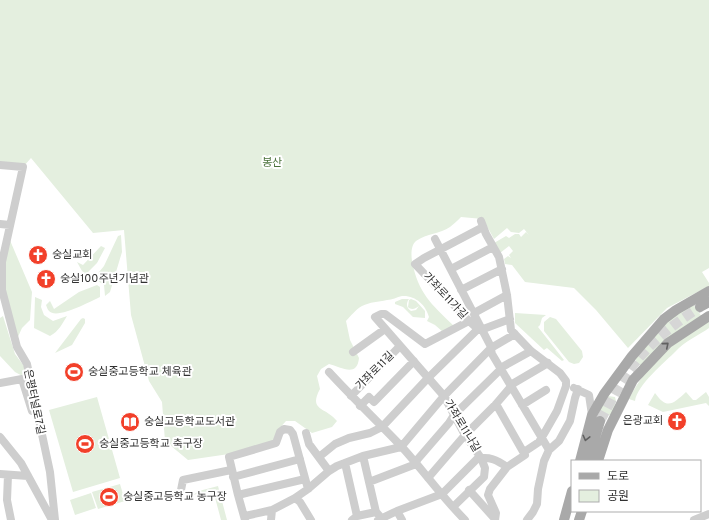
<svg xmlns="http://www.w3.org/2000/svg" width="709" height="520" font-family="Overpass,'Noto Sans KR',sans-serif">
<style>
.green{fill:#e4efdf}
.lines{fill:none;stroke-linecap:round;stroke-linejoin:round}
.major-tunnel{stroke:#d6d6d6;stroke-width:10;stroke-dasharray:10 5;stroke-linecap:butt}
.minor{stroke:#cecece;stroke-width:8}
.major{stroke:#a9a9a9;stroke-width:10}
.oneway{stroke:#616161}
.labels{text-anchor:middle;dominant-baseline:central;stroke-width:4;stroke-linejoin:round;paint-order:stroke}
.park-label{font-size:11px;fill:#4a713a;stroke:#fff}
.poi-label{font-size:11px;fill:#313131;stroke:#fff;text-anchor:start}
.street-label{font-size:11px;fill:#313131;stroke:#fff}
</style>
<rect width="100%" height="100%" fill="#fff"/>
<!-- green -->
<path class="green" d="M0 0H709V268L702 272 709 283V286L667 308 628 348 596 310 574 288 525 282 512 265 505 264 504 259 508 256 511 258 509 255 513 251 509 246 500 253 494 243 506 236 509 238 515 234H519L521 237 526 232 529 235 524 229 519 233 511 232 507 228 494 239 483 219 461 217C458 220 454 224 450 227 440 234 427 233 416 241 411 245 411 254 412 261 418 293 431 304 454 326L443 332 435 325 427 321 429 317C426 305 415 295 402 296 397 297 392 300 387 300 378 302 370 302 362 306 355 310 351 316 346 321L350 340 359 358C357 378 341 367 329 364L321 369 317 376 320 389C308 411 326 407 337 421L332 427 312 433 295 421H286L277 431 273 441 229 454 188 460 165 441 162 402 149 381 131 315 124 230 93 233 31 158 24 166 0 163Z
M121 235 122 252 110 292 105 296 104 285 98 281 90 283 104 266 118 236Z
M9 238 32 292 30 320 22 328 17 339 5 291 4 261Z
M101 246 105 248 97 263 86 274 82 271 77 262 83 265Z
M97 285 100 287V297C91 301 57 320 49 311 47 309 47 307 46 305L50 301 54 309 79 292Z
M35 297 42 300 41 307 44 315 53 321 67 316C62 324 59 331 50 336L34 328Z
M402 299H409C406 303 406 308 411 311L416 310 419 306C416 308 412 311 408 307L409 300 411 299 416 301 425 311V318L413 317 403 307 395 304V302Z
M693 304 702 317 643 366 637 364 635 358 665 321Z
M515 313 546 315 542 318 540 325 538 327 564 360 562 361 547 348 544 350 515 323Z
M3 316 15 354 24 366 28 379 15 372 0 356V318Z
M550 317 556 319 582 351 583 357 579 363 574 364 569 362 544 331V322Z
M83 318 85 319V323L72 345 55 353 81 319Z
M709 320V328C699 335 684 342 676 351 665 362 637 385 635 401L629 399C638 381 654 359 670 347 682 337 696 329 709 320Z
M686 392 693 400H696L706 392 709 397V406L706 403 663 412 648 405 655 393C667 410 673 404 686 392Z
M608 396 615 397 616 401 612 416 597 410Z
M97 397 120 478 73 492 49 410Z
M120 484 125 501 98 509 92 492Z
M218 486 227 520H221L213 490 193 495 199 491Z
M91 493 96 508 75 515 70 500Z"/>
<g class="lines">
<!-- major-tunnel -->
<path class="major-tunnel" d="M600 421C610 403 619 384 631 368 649 343 675 323 700 307"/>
<!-- minor -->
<path class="minor" d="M0 165 23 167 2 262V290L17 347 27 364 50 472 55 520
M481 221 486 234 499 257 507 295 511 330 531 351 560 373 566 381V386L557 411 545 432 539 442 524 452
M0 224 10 225
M483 227 424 258 415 264 469 321 478 329 486 328 510 319
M435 239 490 345 492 354 549 450
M451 269 493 247
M461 290 502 269
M474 313 507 295
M353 352 385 329
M329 372C352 397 377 421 401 446 423 470 442 497 465 520
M0 383 22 379 32 411
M574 388 589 395 592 415
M351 396 400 346
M522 405 546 390
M360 406 369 397 374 402 414 361
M306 433 309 444 329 471
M0 437 21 463 52 520
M401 447 444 396 491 348 515 334
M363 456 376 512 383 520
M319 457 335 444 349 438 370 433 382 427 428 378 478 329
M345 463 357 516
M0 474 28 476
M8 475 7 500 11 520
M233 477 300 459
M428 478 465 435 496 404 514 383 548 363
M369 482 416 464 417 460 449 423 454 415 504 366 531 351
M181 490 183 480 231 470
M469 490 495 519
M238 495 305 479
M295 498 300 502 311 520
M453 507 484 477 485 468 481 458 465 435 444 396 375 317 381 314H385L425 344 469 321
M397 511 402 520
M245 516 272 510 295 498 308 489 329 471 337 466 363 456 401 447
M245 520 238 495 229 457 276 443 280 432 284 429 290 430 293 434 308 489
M271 520 272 510
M352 520 357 516 376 512
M378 520 397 511 442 494 477 459C489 456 497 460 507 467
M495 520 496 513 488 495 490 489 507 467 525 455 496 404
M527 520 533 512 537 504 538 489 544 461 549 450 559 441 570 421 575 398 578 389
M694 520 709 514"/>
<!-- major -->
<path class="major" d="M700 307 709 302
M580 461 592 415 604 394 632 356 664 319 676 310 709 291
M588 461 600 421
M598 461 608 430 633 380 668 343 709 316
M564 520 572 491
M579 520 582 511"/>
</g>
<!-- one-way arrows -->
<defs><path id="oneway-chevron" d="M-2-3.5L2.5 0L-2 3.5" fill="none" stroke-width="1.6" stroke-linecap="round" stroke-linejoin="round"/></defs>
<g class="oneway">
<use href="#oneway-chevron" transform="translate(666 345) rotate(-40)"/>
<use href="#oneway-chevron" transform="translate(586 438) rotate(104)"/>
</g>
<!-- icons -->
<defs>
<g id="church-disc" transform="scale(1)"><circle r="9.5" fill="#f2402a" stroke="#fff"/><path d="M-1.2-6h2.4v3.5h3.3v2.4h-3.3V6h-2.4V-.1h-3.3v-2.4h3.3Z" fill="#fff"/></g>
<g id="stadium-disc" transform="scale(1)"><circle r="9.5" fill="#f2402a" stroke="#fff"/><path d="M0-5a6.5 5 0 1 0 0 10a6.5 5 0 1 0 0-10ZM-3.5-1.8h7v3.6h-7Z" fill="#fff"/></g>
<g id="library-disc" transform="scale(1)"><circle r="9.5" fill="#f2402a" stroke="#fff"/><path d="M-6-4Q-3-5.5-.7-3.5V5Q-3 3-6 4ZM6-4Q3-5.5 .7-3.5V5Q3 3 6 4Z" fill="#fff"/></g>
</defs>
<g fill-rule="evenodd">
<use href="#church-disc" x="38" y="255"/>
<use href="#church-disc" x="46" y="279"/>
<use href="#stadium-disc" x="74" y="372"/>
<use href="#church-disc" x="677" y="421"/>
<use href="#library-disc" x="130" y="422"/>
<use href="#stadium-disc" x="85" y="444"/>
<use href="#stadium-disc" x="109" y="497"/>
</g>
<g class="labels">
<!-- park labels -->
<g class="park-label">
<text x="272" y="163">봉산</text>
</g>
<!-- poi labels -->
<g class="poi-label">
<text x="52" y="255">숭실교회</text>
<text x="60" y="279">숭실100주년기념관</text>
<text x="88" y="372">숭실중고등학교 체육관</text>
<text x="663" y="421" text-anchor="end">은광교회</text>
<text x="144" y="422">숭실고등학교도서관</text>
<text x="99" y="444">숭실중고등학교 축구장</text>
<text x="123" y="497">숭실중고등학교 농구장</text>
</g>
<!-- street labels -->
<g class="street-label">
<text transform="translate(445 296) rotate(47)">가좌로11가길</text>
<text transform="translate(375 371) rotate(-45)">가좌로11길</text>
<text transform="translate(34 402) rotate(78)">은평터널로7길</text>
<text transform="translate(462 426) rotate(59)">가좌로11나길</text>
</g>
</g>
<!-- legend -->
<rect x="571" y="460" width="130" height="52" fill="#ffffff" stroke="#adadad"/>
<rect x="579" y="473" width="20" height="6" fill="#a9a9a9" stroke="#adadad"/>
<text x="607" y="480" font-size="12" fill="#313131">도로</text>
<rect x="579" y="490" width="20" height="12" fill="#e4efdf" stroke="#adadad"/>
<text x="607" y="500" font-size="12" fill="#313131">공원</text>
</svg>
